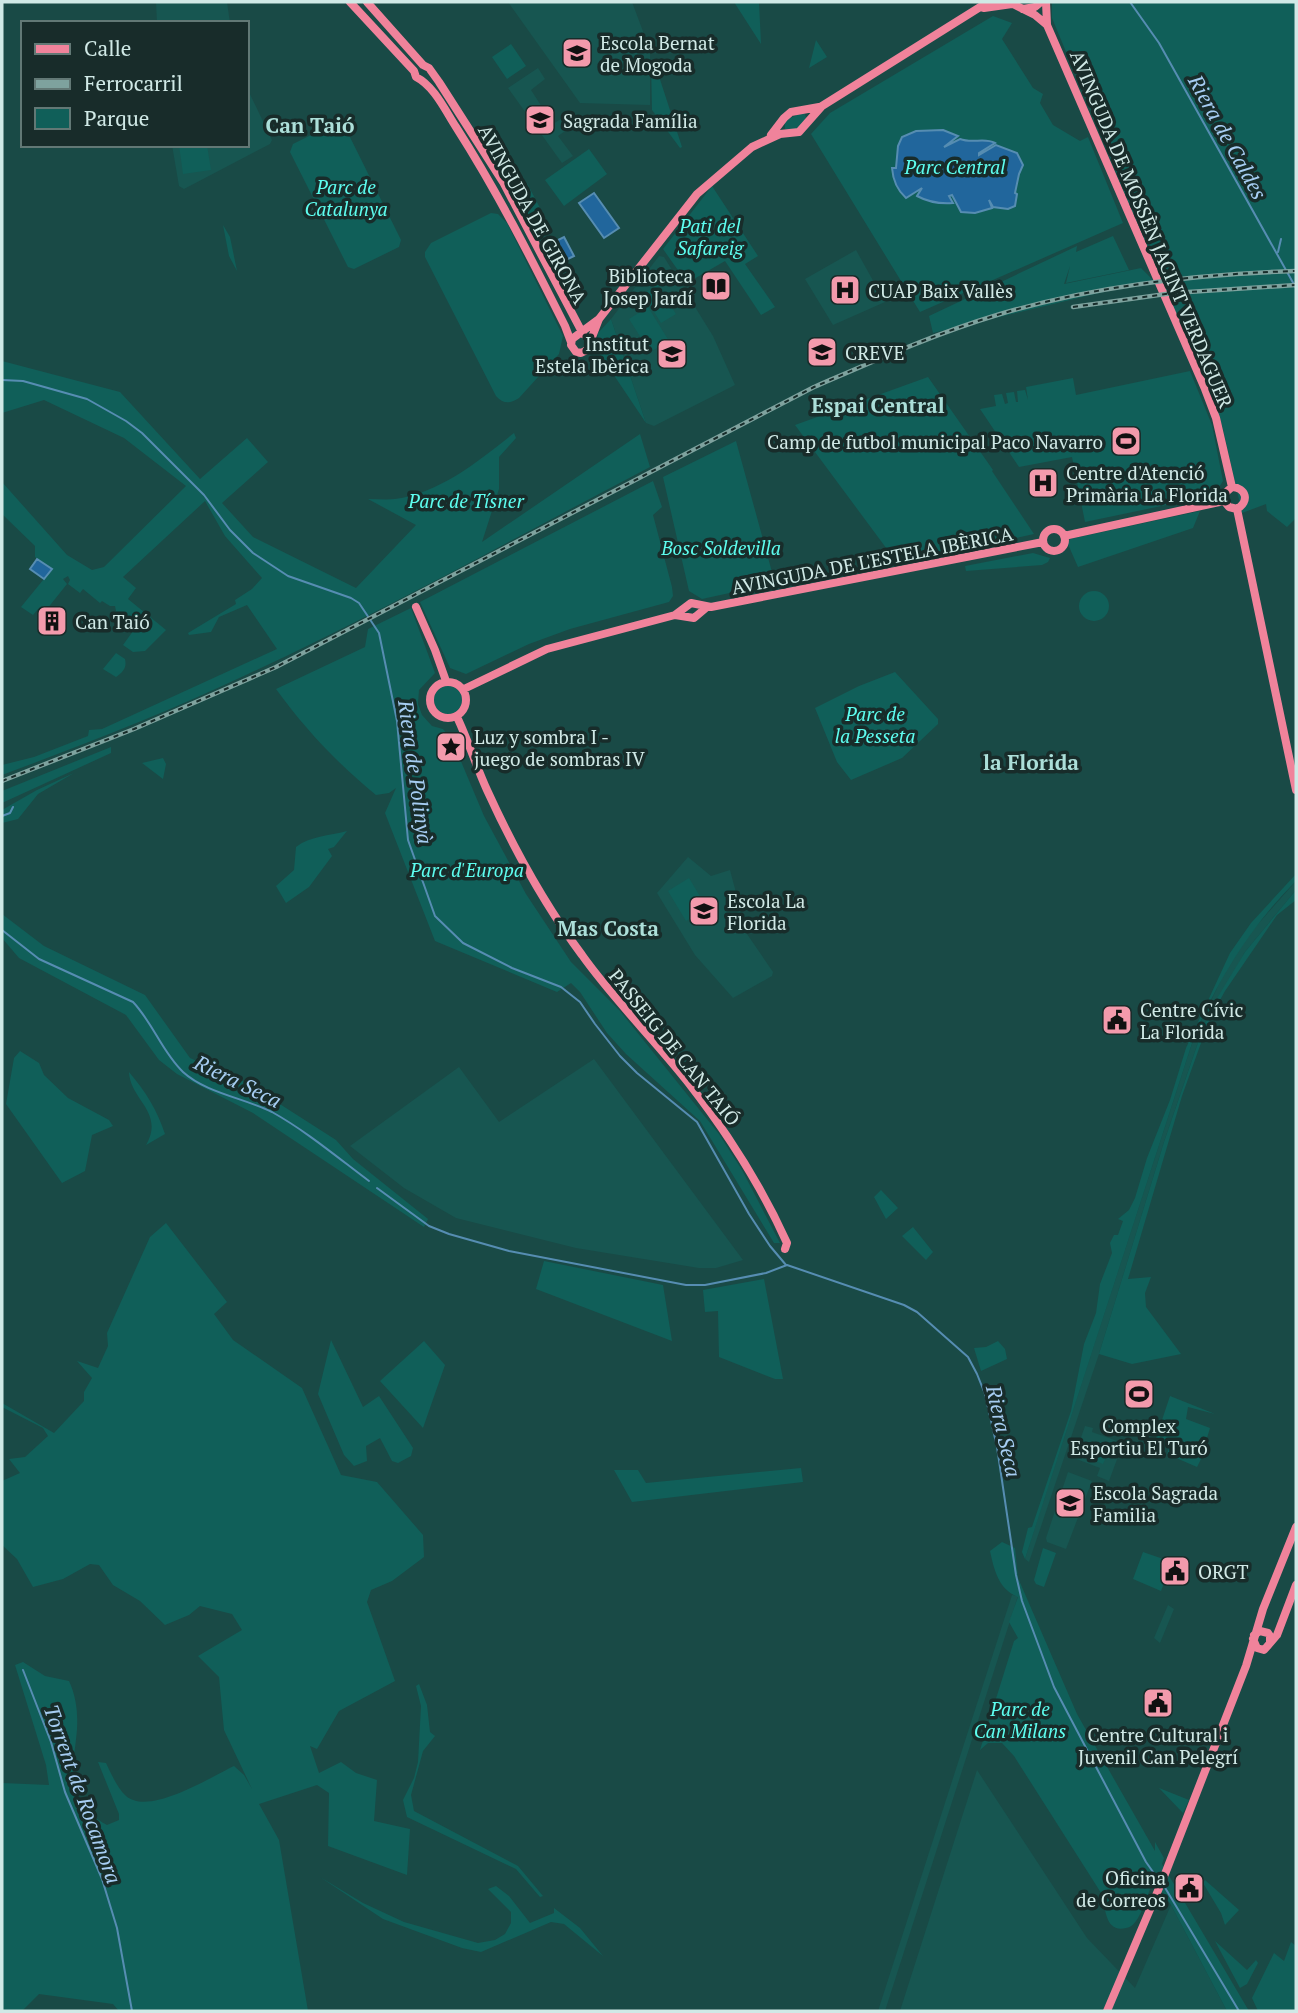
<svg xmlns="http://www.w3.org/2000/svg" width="1298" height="2013" font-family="'PT Serif',serif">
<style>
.built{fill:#175651}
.green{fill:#105f59}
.water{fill:#21669c;stroke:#568db2;stroke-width:2}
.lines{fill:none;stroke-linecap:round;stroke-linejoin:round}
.stream{stroke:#568db2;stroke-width:2}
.secondary{stroke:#f0839b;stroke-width:8}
.rail-casing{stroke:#7ea29e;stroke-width:4.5}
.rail{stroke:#182c2a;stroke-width:2;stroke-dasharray:5;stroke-linecap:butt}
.labels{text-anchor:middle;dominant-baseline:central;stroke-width:7;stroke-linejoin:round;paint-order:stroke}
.poi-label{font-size:19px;fill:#d0e9e6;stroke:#182c2a;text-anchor:start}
.park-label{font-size:19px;font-style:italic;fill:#5dfdef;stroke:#182c2a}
.street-label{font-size:19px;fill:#d0e9e6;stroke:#182c2a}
.neighbourhood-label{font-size:21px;font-weight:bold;fill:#acdfd9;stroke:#182c2a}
.water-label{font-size:21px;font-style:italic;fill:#a6cdf2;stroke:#182c2a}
</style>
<rect width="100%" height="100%" fill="#194a46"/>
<!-- built -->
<path class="built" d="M156 2H227L230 23H157Z
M508 2H632L650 50V105L580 103Z
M538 68 545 79 531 90 553 124 567 115 575 124 558 136 573 156 562 163 508 88Z
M247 88 272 140 270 144 184 189 179 186 172 145H247Z
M856 250 885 302 833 325 805 279Z
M659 256 664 257 713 336 735 385 654 426 646 423 611 319Z
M688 857 711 876 730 870 747 934 773 972 772 976 733 998 695 955 657 893Z
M1296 881V890L1245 952 1203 1028 1164 1142 1099 1354 1029 1562 1025 1559 1035 1527 1195 1034 1229 963 1251 932Z
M594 1059 743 1260 716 1268H699L576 1248 456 1218 404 1188 350 1146 459 1067 499 1122Z
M1085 1426 1093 1428 1092 1432 1123 1443 1109 1481 1097 1476 1100 1468 1074 1458Z
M1068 1472 1092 1481 1066 1549 1047 1542 1046 1538Z
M1012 1595 1018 1596 885 2011H878Z
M1168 1605 1174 1609 1160 1643 1154 1638Z
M977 1770 1087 1938 1135 1988 1171 1905 1227 2011H900Z"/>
<!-- green -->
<path class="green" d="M734 2H759L761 44Z
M1052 2H1296V518L1287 527 1267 511 1266 504 1242 513 1223 429 1213 396 1160 278 1052 18Z
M993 16 1012 23 1002 39 1033 88 1043 94 1040 103 1053 125 1080 141 1088 137 1123 223 920 312 811 134 830 113Z
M816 40 827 57 809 68Z
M511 44 526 66 507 79 492 57Z
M651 61H654L682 147 680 148 652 110Z
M802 113 805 114 807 121 795 131 785 129V120Z
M335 123 344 125 401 240 399 247 354 269 348 267 290 152 293 144Z
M179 145H207L211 170 183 174Z
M589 149 607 174 564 206 545 180Z
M527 183 541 210 526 217 514 190Z
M712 186 758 256 745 264 775 307 761 315 725 261 687 283 663 249Z
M491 213 498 214 507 223 563 336 559 354 519 398C510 404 503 404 496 396L425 257V252L431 243Z
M223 225 230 237 237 271 229 256Z
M1113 236 1129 270 1066 283 1070 266 1064 284 1141 268 1153 280 933 333 929 316 1077 246 1076 252Z
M657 285 676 314 661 323 643 294Z
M648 307 669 341 650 352 629 319Z
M611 319 646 423 597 350 598 333Z
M2 361 120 392 200 479 247 438 268 462 222 503 253 537 356 588 416 525 368 499C377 499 387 500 395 499 440 493 480 460 514 433L516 438 499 457V489L482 542 640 434 650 467C516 537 384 611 248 674 168 712 85 744 2 775V765L34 757 88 736 89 730 102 729 277 649 247 605 219 617 211 632 189 635 188 633 236 604 235 600 252 589 262 578 225 536 205 501 123 577 136 588 128 599 166 630 145 651 133 652 123 645 136 627 113 613 116 611 115 606H110L102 601 100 603 83 589 80 593 68 584 70 580 68 576 63 579 67 584 43 614 38 609 33 615 21 607 52 569 35 557V546L2 514V482L67 555 92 570 104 567 186 486 124 438 44 400 2 413Z
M1190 371 1212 425 1223 481 1214 495 1085 522 1072 457 1019 467 980 409 996 406 994 395 1002 394 1005 404 1008 403 1006 393 1014 392 1016 402H1018L1017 391 1025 390 1028 400 1026 387 1073 378 1076 395Z
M928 377 993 470 992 471 1034 534 898 564 795 425Z
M736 441 775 583 702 599 689 591 663 477Z
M653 481 662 507 653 515 672 587 673 596 669 602 570 629 529 644 466 674 450 668 420 602Z
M1200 511 1193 528 1078 567 1067 542 1070 539Z
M1033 553 1050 558 1048 562 1042 565 966 571 965 566Z
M1079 606a15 15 0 1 1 30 0a15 15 0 1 1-30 0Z
M411 608 435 673 419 690 418 704 422 715 432 726 443 729 452 740 484 816 526 894 571 962 620 1011 719 1134 742 1170 780 1243H774L700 1121 626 1054 607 1033 580 992 571 983 557 992 435 941 385 813 396 788 389 793 376 795C338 764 305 729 276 689L365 647 368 629Z
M116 653 125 659C127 668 123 672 116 677L103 669Z
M895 672 938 719V724L902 758 851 780 837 762 815 708 859 686Z
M434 700a14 14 0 1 1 28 0a14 14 0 1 1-28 0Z
M111 747V753L2 803V791Z
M163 758 166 764 163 779 142 763Z
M74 773 38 794 18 819 2 823V810L37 790Z
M347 831 334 847 328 849 332 856 309 887 286 903 276 886 294 870 296 847C310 836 329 836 347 831Z
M1296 874V881C1251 926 1220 976 1195 1034L1025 1559 1022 1552 1028 1528 1032 1527 1071 1411 1084 1344 1096 1313 1100 1284 1112 1253 1110 1243 1114 1235H1118L1123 1221 1118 1219 1129 1210 1135 1198 1147 1158 1170 1100 1186 1048 1230 953 1251 923Z
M689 878 707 908 686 921 668 891Z
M1296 890V900L1277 915 1225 991 1210 1018 1182 1096 1128 1279 1151 1277 1145 1293 1146 1307 1181 1354 1132 1364 1099 1354 1164 1142 1203 1028 1213 1005 1245 952Z
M2 914 44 946 145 995 190 1058 247 1083 336 1140 353 1159 428 1219 424 1227 253 1113 177 1074 159 1060 126 1015 19 958 2 938Z
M20 1051 39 1063 44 1075 68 1098 109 1120 113 1126 92 1135 85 1171 62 1183 6 1104 14 1058Z
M129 1072C146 1092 157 1110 165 1134L146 1145C165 1112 130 1100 129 1072Z
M881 1190 898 1208 886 1219 874 1197Z
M166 1223 227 1302 214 1314 233 1340 302 1388 341 1475 377 1482 423 1535 424 1557 392 1581 371 1590 367 1602 395 1681 339 1711 317 1749 310 1746 319 1773 341 1762 356 1773 377 1780 374 1821 410 1829 407 1875 328 1846 329 1793 317 1785 259 1804 279 1840 308 2011H119L113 2004 39 1994 22 2011H2V1783L49 1785 46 1765 15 1665 23 1662 45 1676 69 1681C76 1696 78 1712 77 1729 76 1746 69 1779 76 1795 82 1807 95 1819 107 1825L119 1820V1814L98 1762 106 1763C111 1773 117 1788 126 1796 149 1816 209 1778 234 1766L244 1775 252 1789 224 1730 219 1677 198 1656 242 1630 232 1614 200 1606 189 1615 165 1625 140 1601 113 1585 99 1565 90 1564 63 1579 33 1587 17 1559 2 1545V1481L20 1473 9 1459 25 1457 48 1436 43 1428 2 1407V1403L54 1433 84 1401V1392L92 1378 77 1361 98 1368 108 1346 107 1333 150 1237Z
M913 1227 933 1252 926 1260 902 1236Z
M544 1261 663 1285 672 1341 536 1289Z
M764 1279 783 1379H775L719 1357 718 1311 705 1312 703 1290Z
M331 1340 363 1407 379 1396 413 1448 411 1456 398 1463 392 1461 380 1438 366 1446 367 1461 354 1466 344 1455 318 1394Z
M424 1341 445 1365 423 1428 380 1381Z
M998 1341 1005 1349 1007 1359 981 1371 974 1348 986 1347Z
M1170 1396 1215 1414 1188 1407 1186 1419 1210 1428 1207 1438 1202 1437V1441H1185V1456L1202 1457 1197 1467 1167 1454 1169 1448 1155 1441Z
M1085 1446 1108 1453 1103 1464 1082 1456Z
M801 1468 803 1482 632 1502 614 1470H638L646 1483Z
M1002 1542 1015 1548 1018 1578 1077 1714 1155 1851V1842L1164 1858 1162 1864 1249 2011H1227L1171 1905 1154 1880C1148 1892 1145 1906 1138 1918 1135 1923 1132 1927 1126 1928 1106 1933 1105 1910 1103 1896L1014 1756 1002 1743H988L980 1750 1014 1641 1018 1638 1009 1622 1018 1597C998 1589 994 1569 990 1551Z
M1043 1548 1056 1553 1044 1587 1036 1584 1034 1580Z
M1143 1552 1172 1562 1161 1591 1133 1579Z
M419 1684 427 1705 430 1732 435 1736 423 1751 411 1795 414 1811 518 1866 543 1896 540 1897 516 1869 407 1817 403 1800 414 1778 418 1762 421 1706 416 1686Z
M1159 1788 1189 1800 1183 1813Z
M320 1877 363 1903 404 1922 478 1943 495 1940 505 1934 511 1923V1912L488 1889 496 1886 509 1896 530 1923 554 1913V1908L580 1928 603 1956 564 1924 551 1922 481 1952 462 1948 383 1919Z
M1205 1880 1239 1910 1225 1925 1221 1913 1203 1883Z
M1215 1941 1247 1970 1256 1960 1258 1963 1247 1984 1240 1988Z
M1291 1942 1296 1946V2011H1258L1252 1998 1274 1953 1284 1961Z"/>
<!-- water -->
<path class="water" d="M943 130 958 136 944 147 960 139C973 144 984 137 995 143L979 153V155L996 145 1017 153 1023 165 1019 174 1015 193 1017 194 1015 206 1008 209 993 207 989 200 992 208 975 213 961 212 952 195 949 196 953 203C939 204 928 202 917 196L922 188 906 198C897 190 893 181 892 168H896L898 146 902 137 916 131Z
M594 193 619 228 604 238 579 203Z
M564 237 574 256 564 261 554 242Z
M37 559 52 569 44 579 30 569Z"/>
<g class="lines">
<!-- stream -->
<path class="stream" d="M1130 2 1159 43 1296 288
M1278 252 1281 239
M2 380 23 381 87 399 126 421 142 433 204 495 230 530 253 553 288 576 351 598 359 603 379 633 397 721 408 840 435 916 463 943 512 968 561 987 580 1002 595 1024 620 1056 637 1073 697 1122 749 1214 770 1246 786 1265
M2 816 10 813 13 807
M2 930 39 959 133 1002C153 1023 162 1052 183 1072 206 1093 244 1098 272 1112 306 1131 337 1157 369 1181
M377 1188 429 1226 449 1234 509 1251 686 1285H705L766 1273 787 1265 904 1305 917 1312 968 1357 977 1374 985 1394 997 1447 1016 1575 1022 1601 1054 1687 1146 1862 1158 1879
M23 1670 51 1742 65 1792 102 1879 117 1928 132 2011
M1164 1886 1239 2011"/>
<!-- secondary -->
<path class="secondary" d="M350 2 414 71 416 77C434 86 445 110 456 127 497 191 531 258 565 326L571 342
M367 2 423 65 429 68 439 82 503 182 583 334
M1009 2 1035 15 1047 25
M1046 2 1047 25 1205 389 1216 418 1232 487
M984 8 1012 4
M1023 9 1035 7 1041 2
M771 135 784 118 791 112 819 107
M599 319 572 339 571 345 576 352 581 353 587 350 599 319 697 194 752 147 780 134 799 132 822 106 988 2
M1232 487C1246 488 1250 501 1237 509
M1232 487 1225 493 1224 501 1229 507 1237 509
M1237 509 1296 790
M1043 540a11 11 0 1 1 22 0a11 11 0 1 1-22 0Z
M1064 536 1224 501
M416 607 435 650 446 681
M675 615 691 603 711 607 1043 542
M430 700a18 18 0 1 1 36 0a18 18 0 1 1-36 0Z
M464 689 547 649 675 615 694 618 707 607
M457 717C468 740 476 766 487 790 513 847 544 904 582 955 614 1000 653 1038 687 1081 726 1131 761 1185 787 1243L785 1249
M1254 1635 1260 1631 1268 1633 1270 1636V1643
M1253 1639 1257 1648 1264 1650 1277 1635 1296 1585
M1107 2011 1165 1874 1246 1666 1263 1609 1296 1527"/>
<!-- rail casing -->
<g class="rail-casing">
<path id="rail" d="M1073 307 1173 293 1296 285
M2 781 134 729 276 667 814 387C874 361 934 334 997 315 1093 286 1196 274 1296 271"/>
</g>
<!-- rail -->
<use href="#rail" class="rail"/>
</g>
<!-- icons -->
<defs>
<g id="school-square" transform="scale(1.575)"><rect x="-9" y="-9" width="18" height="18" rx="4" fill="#f39aac" stroke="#182c2a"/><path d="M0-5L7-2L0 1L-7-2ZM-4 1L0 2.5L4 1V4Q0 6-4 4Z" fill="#111"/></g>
<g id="library-square" transform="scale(1.575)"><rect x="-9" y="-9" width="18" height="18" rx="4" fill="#f39aac" stroke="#182c2a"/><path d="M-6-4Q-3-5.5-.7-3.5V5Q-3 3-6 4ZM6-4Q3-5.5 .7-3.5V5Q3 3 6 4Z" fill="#111"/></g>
<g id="hospital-square" transform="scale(1.575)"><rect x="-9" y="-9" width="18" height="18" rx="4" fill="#f39aac" stroke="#182c2a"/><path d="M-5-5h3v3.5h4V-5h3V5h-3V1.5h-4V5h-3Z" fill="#111"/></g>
<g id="university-square" transform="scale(1.575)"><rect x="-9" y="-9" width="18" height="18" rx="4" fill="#f39aac" stroke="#182c2a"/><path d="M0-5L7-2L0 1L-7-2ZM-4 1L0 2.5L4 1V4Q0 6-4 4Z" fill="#111"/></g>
<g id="stadium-square" transform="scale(1.575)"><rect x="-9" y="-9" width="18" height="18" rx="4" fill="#f39aac" stroke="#182c2a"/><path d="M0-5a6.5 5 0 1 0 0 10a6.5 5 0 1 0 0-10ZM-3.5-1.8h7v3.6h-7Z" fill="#111"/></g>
<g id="building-square" transform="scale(1.575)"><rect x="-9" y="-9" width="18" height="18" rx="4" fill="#f39aac" stroke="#182c2a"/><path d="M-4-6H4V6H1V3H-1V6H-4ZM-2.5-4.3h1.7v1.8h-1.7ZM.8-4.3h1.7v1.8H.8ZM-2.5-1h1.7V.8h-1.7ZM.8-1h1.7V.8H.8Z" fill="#111"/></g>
<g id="sight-square" transform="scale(1.575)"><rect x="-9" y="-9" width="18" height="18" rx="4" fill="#f39aac" stroke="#182c2a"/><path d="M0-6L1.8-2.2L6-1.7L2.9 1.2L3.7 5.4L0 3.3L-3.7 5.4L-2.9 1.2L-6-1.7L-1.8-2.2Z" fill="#111"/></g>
<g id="civic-square" transform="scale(1.575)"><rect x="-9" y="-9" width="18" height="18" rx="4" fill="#f39aac" stroke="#182c2a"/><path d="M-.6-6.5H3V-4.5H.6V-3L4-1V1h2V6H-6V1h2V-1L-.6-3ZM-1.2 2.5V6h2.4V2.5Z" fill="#111"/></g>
</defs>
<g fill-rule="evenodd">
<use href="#school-square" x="577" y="53"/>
<use href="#school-square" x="540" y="120"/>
<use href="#library-square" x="716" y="286"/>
<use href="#hospital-square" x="845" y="290"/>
<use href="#university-square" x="822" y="352"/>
<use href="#school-square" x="672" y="354"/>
<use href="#stadium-square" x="1126" y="441"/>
<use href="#hospital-square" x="1043" y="483"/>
<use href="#building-square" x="52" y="621"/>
<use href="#sight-square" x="451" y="747"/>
<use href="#school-square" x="704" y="911"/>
<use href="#civic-square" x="1117" y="1020"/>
<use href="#stadium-square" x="1139" y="1394"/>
<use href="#school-square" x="1070" y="1503"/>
<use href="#civic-square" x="1175" y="1571"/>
<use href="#civic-square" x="1158" y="1703"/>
<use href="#civic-square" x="1189" y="1888"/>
</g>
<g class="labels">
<!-- poi labels -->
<g class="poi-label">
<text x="600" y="42">Escola Bernat<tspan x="600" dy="22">de Mogoda</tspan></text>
<text x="563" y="120">Sagrada Família</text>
<text x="693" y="275" text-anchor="end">Biblioteca<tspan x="693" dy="22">Josep Jardí</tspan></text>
<text x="868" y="290">CUAP Baix Vallès</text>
<text x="649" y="343" text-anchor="end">Institut<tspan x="649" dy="22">Estela Ibèrica</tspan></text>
<text x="845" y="352">CREVE</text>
<text x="1103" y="441" text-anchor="end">Camp de futbol municipal Paco Navarro</text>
<text x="1066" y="472">Centre d'Atenció<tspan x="1066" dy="22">Primària La Florida</tspan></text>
<text x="75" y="621">Can Taió</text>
<text x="474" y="736">Luz y sombra I -<tspan x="474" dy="22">juego de sombras IV</tspan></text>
<text x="727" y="900">Escola La<tspan x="727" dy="22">Florida</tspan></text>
<text x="1140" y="1009">Centre Cívic<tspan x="1140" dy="22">La Florida</tspan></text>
<text x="1139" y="1425" text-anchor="middle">Complex<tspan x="1139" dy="22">Esportiu El Turó</tspan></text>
<text x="1093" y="1492">Escola Sagrada<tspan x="1093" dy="22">Familia</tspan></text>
<text x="1198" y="1571">ORGT</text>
<text x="1158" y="1734" text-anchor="middle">Centre Cultural i<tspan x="1158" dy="22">Juvenil Can Pelegrí</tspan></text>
<text x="1166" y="1877" text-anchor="end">Oficina<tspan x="1166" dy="22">de Correos</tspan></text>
</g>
<!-- park labels -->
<g class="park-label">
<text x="955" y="166">Parc Central</text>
<text x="346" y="186">Parc de<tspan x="346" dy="22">Catalunya</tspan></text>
<text x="710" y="225">Pati del<tspan x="710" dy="22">Safareig</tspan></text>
<text x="466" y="500">Parc de Tísner</text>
<text x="721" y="547">Bosc Soldevilla</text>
<text x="875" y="713">Parc de<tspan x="875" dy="22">la Pesseta</tspan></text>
<text x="467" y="869">Parc d'Europa</text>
<text x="1020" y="1708">Parc de<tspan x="1020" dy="22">Can Milans</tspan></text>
</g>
<!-- street labels -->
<g class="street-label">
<text transform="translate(533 214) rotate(61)">AVINGUDA DE GIRONA</text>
<text transform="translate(1152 229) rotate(67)">AVINGUDA DE MOSSÈN JACINT VERDAGUER</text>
<text transform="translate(872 560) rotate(-11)">AVINGUDA DE L'ESTELA IBÈRICA</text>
<text transform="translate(675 1047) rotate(51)">PASSEIG DE CAN TAIÓ</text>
</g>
<!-- neighbourhood labels -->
<g class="neighbourhood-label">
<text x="310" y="125">Can Taió</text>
<text x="878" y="405">Espai Central</text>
<text x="1031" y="762">la Florida</text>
<text x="608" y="928">Mas Costa</text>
</g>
<!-- water labels -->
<g class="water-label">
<text transform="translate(1228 137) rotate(61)">Riera de Caldes</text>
<text transform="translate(416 772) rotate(82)">Riera de Polinyà</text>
<text transform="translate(238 1081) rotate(26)">Riera Seca</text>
<text transform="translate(1004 1431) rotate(77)">Riera Seca</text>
<text transform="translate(83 1794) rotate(70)">Torrent de Rocamora</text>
</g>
</g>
<!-- border -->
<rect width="1298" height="2013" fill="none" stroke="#d0e9e6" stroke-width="7"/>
<!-- legend -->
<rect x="21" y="21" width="228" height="126" fill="#182c2a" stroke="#627875" stroke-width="2"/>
<rect x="35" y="44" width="35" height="10" fill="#f0839b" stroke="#627875" stroke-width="2"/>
<text x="84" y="56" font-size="21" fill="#d0e9e6">Calle</text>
<rect x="35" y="79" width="35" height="10" fill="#7ea29e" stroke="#627875" stroke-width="2"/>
<text x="84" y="91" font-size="21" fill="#d0e9e6">Ferrocarril</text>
<rect x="35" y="108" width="35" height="21" fill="#105f59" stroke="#627875" stroke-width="2"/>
<text x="84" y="126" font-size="21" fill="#d0e9e6">Parque</text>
</svg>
